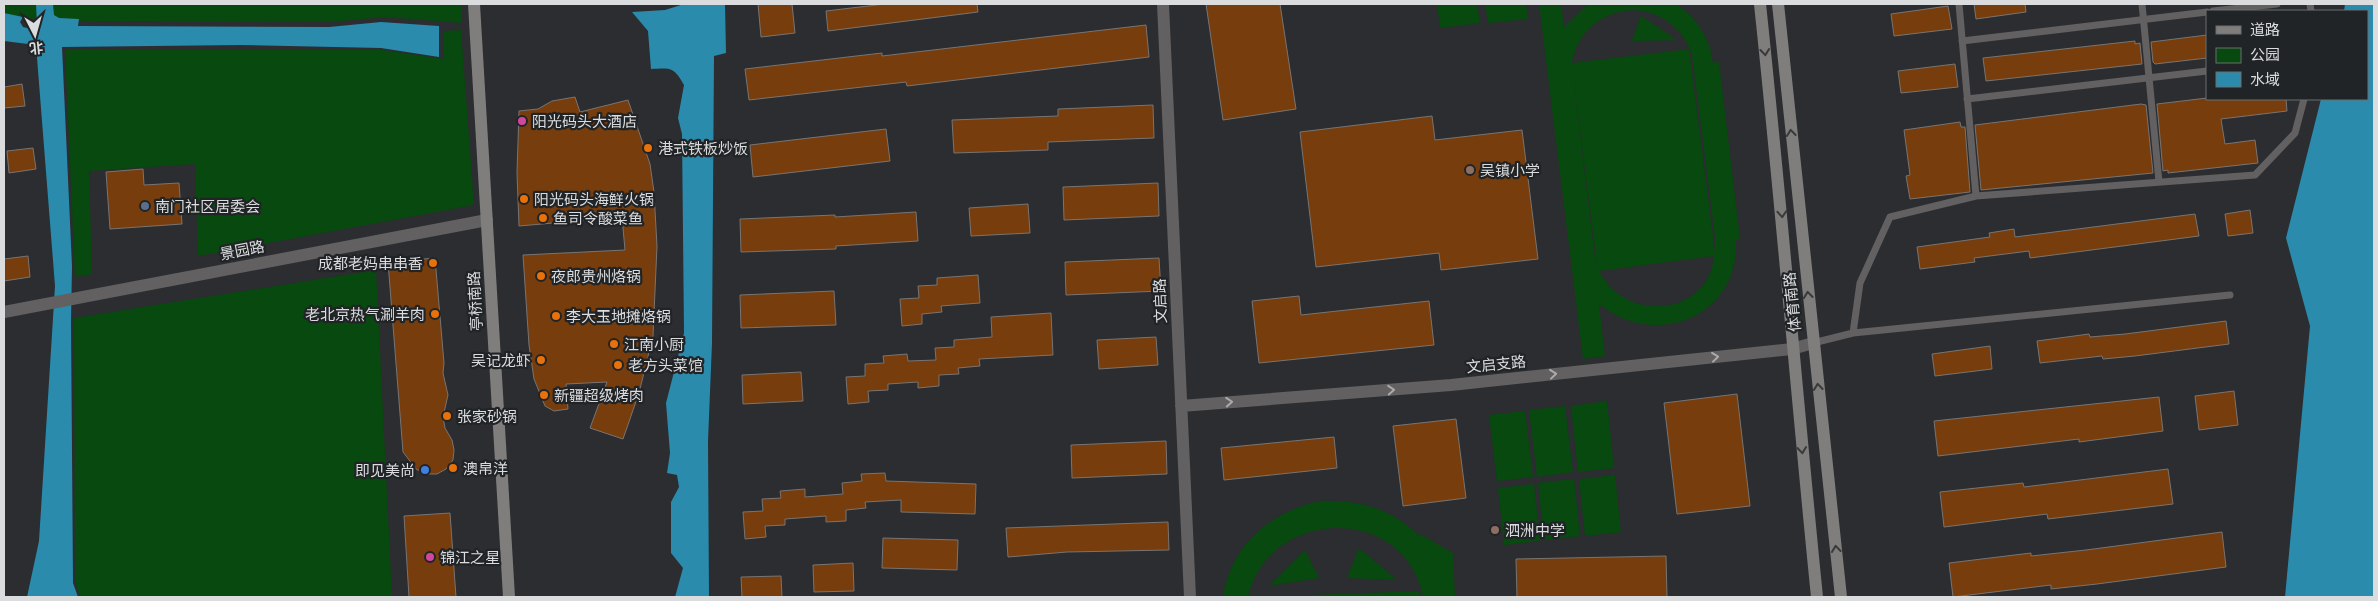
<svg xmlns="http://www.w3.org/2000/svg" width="2378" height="601" font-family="'Archivo Narrow','Noto Sans SC',sans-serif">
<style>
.green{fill:#07490e;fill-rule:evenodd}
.water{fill:#2a8bad}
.building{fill:#783d0c;stroke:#787472}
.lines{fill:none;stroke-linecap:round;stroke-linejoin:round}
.lane{stroke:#626061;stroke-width:7}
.street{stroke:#626061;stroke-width:12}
.secondary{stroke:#807d7d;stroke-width:12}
.oneway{stroke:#393a3c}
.oneway2{stroke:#abaaac}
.hotel-dot{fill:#d1479c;stroke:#212426;stroke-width:2}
.food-dot{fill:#e8710a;stroke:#212426;stroke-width:2}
.education-dot{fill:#8d6e63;stroke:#212426;stroke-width:2}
.service-dot{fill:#5c6f8a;stroke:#212426;stroke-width:2}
.shop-dot{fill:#3f7fe0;stroke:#212426;stroke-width:2}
.labels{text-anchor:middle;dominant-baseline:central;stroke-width:4.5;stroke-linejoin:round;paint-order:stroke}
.poi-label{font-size:15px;fill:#dbdcde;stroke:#212426;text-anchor:start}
.street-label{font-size:15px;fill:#dbdcde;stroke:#212426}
</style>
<rect width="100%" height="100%" fill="#2b2d30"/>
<!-- green -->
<path class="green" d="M4 4H461L462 23 384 17 331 22 88 21 4 17Z
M1437 4H1477L1480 23 1440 28Z
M1485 4H1526L1528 19 1488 23Z
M1539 4H1561L1564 27 1588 4H1676C1697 18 1710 38 1713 63L1719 62 1740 239 1736 240C1740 317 1655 350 1599 304L1605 356 1583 359ZM1633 10C1662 12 1683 28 1692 55L1715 237V253L1689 49 1572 63C1577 32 1601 12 1633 10ZM1572 67 1597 265 1594 252ZM1714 256C1709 316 1626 324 1599 271Z
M1641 15V16L1677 40 1632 41Z
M461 30 474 205 198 256 195 164 89 171 92 274 75 277 65 49 382 50 444 59V31Z
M376 270 392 597H80L75 582 74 318Z
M1607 401 1614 468 1578 472 1571 406Z
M1565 406 1573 472 1537 477 1529 410Z
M1525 411 1533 477 1497 481 1489 415Z
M1615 475 1621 532 1585 536 1579 479Z
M1574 479 1580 536 1544 540 1538 483Z
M1534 484 1540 541 1504 545 1498 488Z
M1320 501C1358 499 1393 509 1420 537V534L1453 553 1455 597H1423C1406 504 1269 506 1248 597H1223C1231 545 1270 512 1320 501Z
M1359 548 1397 580 1347 578Z
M1305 550 1319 578 1269 586Z
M1419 591V597H1260Z"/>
<!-- water -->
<path class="water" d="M36 4H53L54 15 59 18 79 19 78 26 329 27 381 22 439 26V57L381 48 241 45 62 47 72 266 71 322 73 583 78 597H27L39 541 55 286 36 45 4 41V13L23 17 20 22 23 27 31 29 37 25Z
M684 4H725L726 53 714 56 712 343 708 441 709 597H675L683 568 671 553V502L679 487 677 475 667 473 670 453 666 403 684 333 682 134 678 118 684 85C674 67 671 68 651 69L648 31 632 12 665 10Z
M2345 4H2374V597H2285L2310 326 2286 238 2321 99H2367V11H2344Z"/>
<!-- building -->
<path class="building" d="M758 4H792L795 33 761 37Z
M885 4H977L978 12 828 31 826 11Z
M1206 4H1280L1296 109 1223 120Z
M1974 4H2025L2026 12 1976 19Z
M1948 6 1952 29 1894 36 1891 14Z
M1146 25 1149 57 907 86 906 82 749 100 745 69 882 53V56Z
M2207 35V58L2155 64 2153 62 2151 42Z
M2135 41V44L2140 43 2142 64 1986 81 1983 58Z
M1955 64 1958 87 1901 93 1898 71Z
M22 84 25 106 4 108V87Z
M575 97 580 112 628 100 650 164 654 192 657 246 653 336 639 393 623 439 590 428 607 382 566 384 568 409 554 411 545 406 534 379 529 345 523 255 625 250 622 217 519 226 517 173 519 111 538 109 552 101Z
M2207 98 2286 99 2287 111 2221 119 2225 144 2255 140 2258 163 2168 173V170L2163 171 2157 104Z
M2141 104 2146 105 2153 173 1981 190 1975 125Z
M1153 105 1154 138 1048 142V150L954 153 952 120 1058 116V109Z
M1432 116 1435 140 1522 130 1538 259 1441 270 1439 253 1316 267 1300 132Z
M1960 122 1961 127H1965L1970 192 1910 199 1906 176 1910 175 1904 130Z
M886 129 890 161 753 177 750 145Z
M33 148 36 169 9 173 7 151Z
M143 169 144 185 179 183 182 224 110 229 106 172Z
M1158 183 1159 216 1064 220 1063 187Z
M1028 204 1030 233 971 236 969 208Z
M2250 210 2253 233 2228 236 2225 214Z
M916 212 918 241 836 246V249L741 252 740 219 835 215V217Z
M2195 214 2199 236 2030 258 2029 251 1974 258 1975 262 1920 269 1917 247 1990 237 1989 233 2014 229 2015 237Z
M28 256 30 277 4 281V259Z
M435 258 444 363 443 373 448 395 443 417 445 428 452 440 454 450 453 460 446 469 437 474H426L416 469 403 452 388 262Z
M1159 258 1161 291 1066 295 1065 262Z
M978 275 980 303 941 306 942 312 922 314V324L902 326 900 299 919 298 918 286 937 285V278Z
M834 291 836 325 741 328 740 295Z
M1299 296 1301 315 1429 301 1434 345 1259 363 1252 301Z
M1051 313 1053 355 979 359 980 366 958 368 959 374 939 375V386L918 388V382L888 384V390L868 391 869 402 848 404 846 377 865 376V364L884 363 883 356 907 354 908 361 936 360 935 348 954 347V340L992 337 991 317Z
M2226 321 2229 344 2135 356 2103 359 2102 356 2040 363 2037 341 2089 334 2090 337 2125 334Z
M1156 337 1158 365 1099 369 1097 340Z
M1990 346 1992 369 1935 376 1932 354Z
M801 372 803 401 743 404 742 375Z
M2234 391 2238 425 2199 430 2195 396Z
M1737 394 1750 506 1677 514 1664 403Z
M2159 397 2163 431 2079 442V439L1938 456 1934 421Z
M1456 419 1466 498 1403 506 1393 426Z
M1334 437 1337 468 1224 480 1221 448Z
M1166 441 1167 474 1072 478 1071 445Z
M2168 469 2173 504 2048 519 2047 514 1944 527 1940 492 2023 483 2024 487Z
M885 473 886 481 976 484 975 514 901 512V500L865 502 866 508 846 510V521L826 522V516L785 519V525L765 526 766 537 745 539 743 512 763 511 762 499 781 498 780 491 805 489V497L843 494 842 483 862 481 861 474Z
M450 513 456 597H409L404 516Z
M1168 522 1169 550 1067 552 1008 557 1006 528Z
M2222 532 2226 567 2097 584 2051 589V585L1953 597 1949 563 2031 553V556L2086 550Z
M883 538 958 540 957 570 882 568Z
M1666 556 1667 597H1517L1516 559Z
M853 563 854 591 814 592 813 565Z
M781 576 782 597H742L741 577Z"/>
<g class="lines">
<!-- lane -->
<path class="lane" d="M2142 4 2159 182
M2310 4 2311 11
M2213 11 2277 4
M1962 41 2207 12
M1967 99 2207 71
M1976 196 2255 175 2295 133 2304 99
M1853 333 1860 283 1890 217 1976 196 1959 4
M1813 343 1853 333 2230 295"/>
<!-- street -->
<path class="street" d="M1163 4 1190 597
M4 312 487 220
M1181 406 1451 385 1792 349 1813 343"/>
<!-- secondary -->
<path class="secondary" d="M474 4 509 597
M1760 4C1781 201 1797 399 1817 597
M1778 4 1841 597"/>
</g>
<!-- one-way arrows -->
<defs><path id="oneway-chevron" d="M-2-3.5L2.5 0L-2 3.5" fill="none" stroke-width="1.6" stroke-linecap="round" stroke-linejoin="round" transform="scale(1.25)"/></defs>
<g class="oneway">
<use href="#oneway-chevron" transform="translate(1765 52) rotate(84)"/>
<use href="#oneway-chevron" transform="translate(1791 133) rotate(-96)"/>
<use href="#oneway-chevron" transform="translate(1782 214) rotate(86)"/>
<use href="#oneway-chevron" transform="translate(1808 295) rotate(-96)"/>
<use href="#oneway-chevron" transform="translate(1818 387) rotate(-96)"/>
<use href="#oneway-chevron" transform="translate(1802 450) rotate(84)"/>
<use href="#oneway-chevron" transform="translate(1836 549) rotate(-96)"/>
</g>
<g class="oneway2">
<use href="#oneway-chevron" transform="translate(1715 357) rotate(-6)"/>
<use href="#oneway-chevron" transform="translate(1553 374) rotate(-6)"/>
<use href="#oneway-chevron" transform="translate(1391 390) rotate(-4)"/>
<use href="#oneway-chevron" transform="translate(1229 402) rotate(-4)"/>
</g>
<!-- markers -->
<g class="hotel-dot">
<circle cx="522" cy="121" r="5"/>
<circle cx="430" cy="557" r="5"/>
</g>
<g class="food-dot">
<circle cx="648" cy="148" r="5"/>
<circle cx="524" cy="199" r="5"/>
<circle cx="543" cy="218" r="5"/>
<circle cx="433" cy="263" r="5"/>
<circle cx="541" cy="276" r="5"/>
<circle cx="435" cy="314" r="5"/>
<circle cx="556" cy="316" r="5"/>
<circle cx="614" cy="344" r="5"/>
<circle cx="541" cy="360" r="5"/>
<circle cx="618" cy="365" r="5"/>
<circle cx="544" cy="395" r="5"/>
<circle cx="447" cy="416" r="5"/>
<circle cx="453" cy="468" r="5"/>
</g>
<g class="education-dot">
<circle cx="1470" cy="170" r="5"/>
<circle cx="1495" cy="530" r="5"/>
</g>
<circle class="service-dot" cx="145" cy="206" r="5"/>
<circle class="shop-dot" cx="425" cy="470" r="5"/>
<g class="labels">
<!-- poi labels -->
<g class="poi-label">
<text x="532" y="121">阳光码头大酒店</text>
<text x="658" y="148">港式铁板炒饭</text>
<text x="1480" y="170">吴镇小学</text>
<text x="534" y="199">阳光码头海鲜火锅</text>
<text x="155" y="206">南门社区居委会</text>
<text x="553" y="218">鱼司令酸菜鱼</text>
<text x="423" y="263" text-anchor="end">成都老妈串串香</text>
<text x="551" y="276">夜郎贵州烙锅</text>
<text x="425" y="314" text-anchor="end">老北京热气涮羊肉</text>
<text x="566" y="316">李大玉地摊烙锅</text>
<text x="624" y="344">江南小厨</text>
<text x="531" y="360" text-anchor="end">吴记龙虾</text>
<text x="628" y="365">老方头菜馆</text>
<text x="554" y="395">新疆超级烤肉</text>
<text x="457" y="416">张家砂锅</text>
<text x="463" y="468">澳帛洋</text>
<text x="415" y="470" text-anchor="end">即见美尚</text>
<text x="1505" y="530">泗洲中学</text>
<text x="440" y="557">锦江之星</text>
</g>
<!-- street labels -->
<g class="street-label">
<text transform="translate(242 250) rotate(-11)">景园路</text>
<text transform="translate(475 301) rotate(-93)">亭桥南路</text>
<text transform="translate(1160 301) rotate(-92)">文启路</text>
<text transform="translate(1792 302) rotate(-96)">体育南路</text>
<text transform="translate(1496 364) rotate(-6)">文启支路</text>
</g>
</g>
<!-- border -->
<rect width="2378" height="601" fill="none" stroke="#dbdcde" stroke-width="10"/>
<!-- legend -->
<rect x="2206" y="10" width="162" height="90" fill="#212426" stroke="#6b6e70"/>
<rect x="2216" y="26" width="25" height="8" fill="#807d7d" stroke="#6b6e70"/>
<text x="2250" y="35" font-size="15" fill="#dbdcde">道路</text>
<rect x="2216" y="48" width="25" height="15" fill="#07490e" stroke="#6b6e70"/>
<text x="2250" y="60" font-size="15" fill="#dbdcde">公园</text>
<rect x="2216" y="72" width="25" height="15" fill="#2a8bad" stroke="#6b6e70"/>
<text x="2250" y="85" font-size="15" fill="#dbdcde">水域</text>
<!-- north arrow -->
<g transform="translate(35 35) rotate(174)" stroke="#212426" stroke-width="4" paint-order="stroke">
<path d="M0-4L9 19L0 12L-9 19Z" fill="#dbdcde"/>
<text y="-8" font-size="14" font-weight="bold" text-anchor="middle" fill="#dbdcde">北</text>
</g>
</svg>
